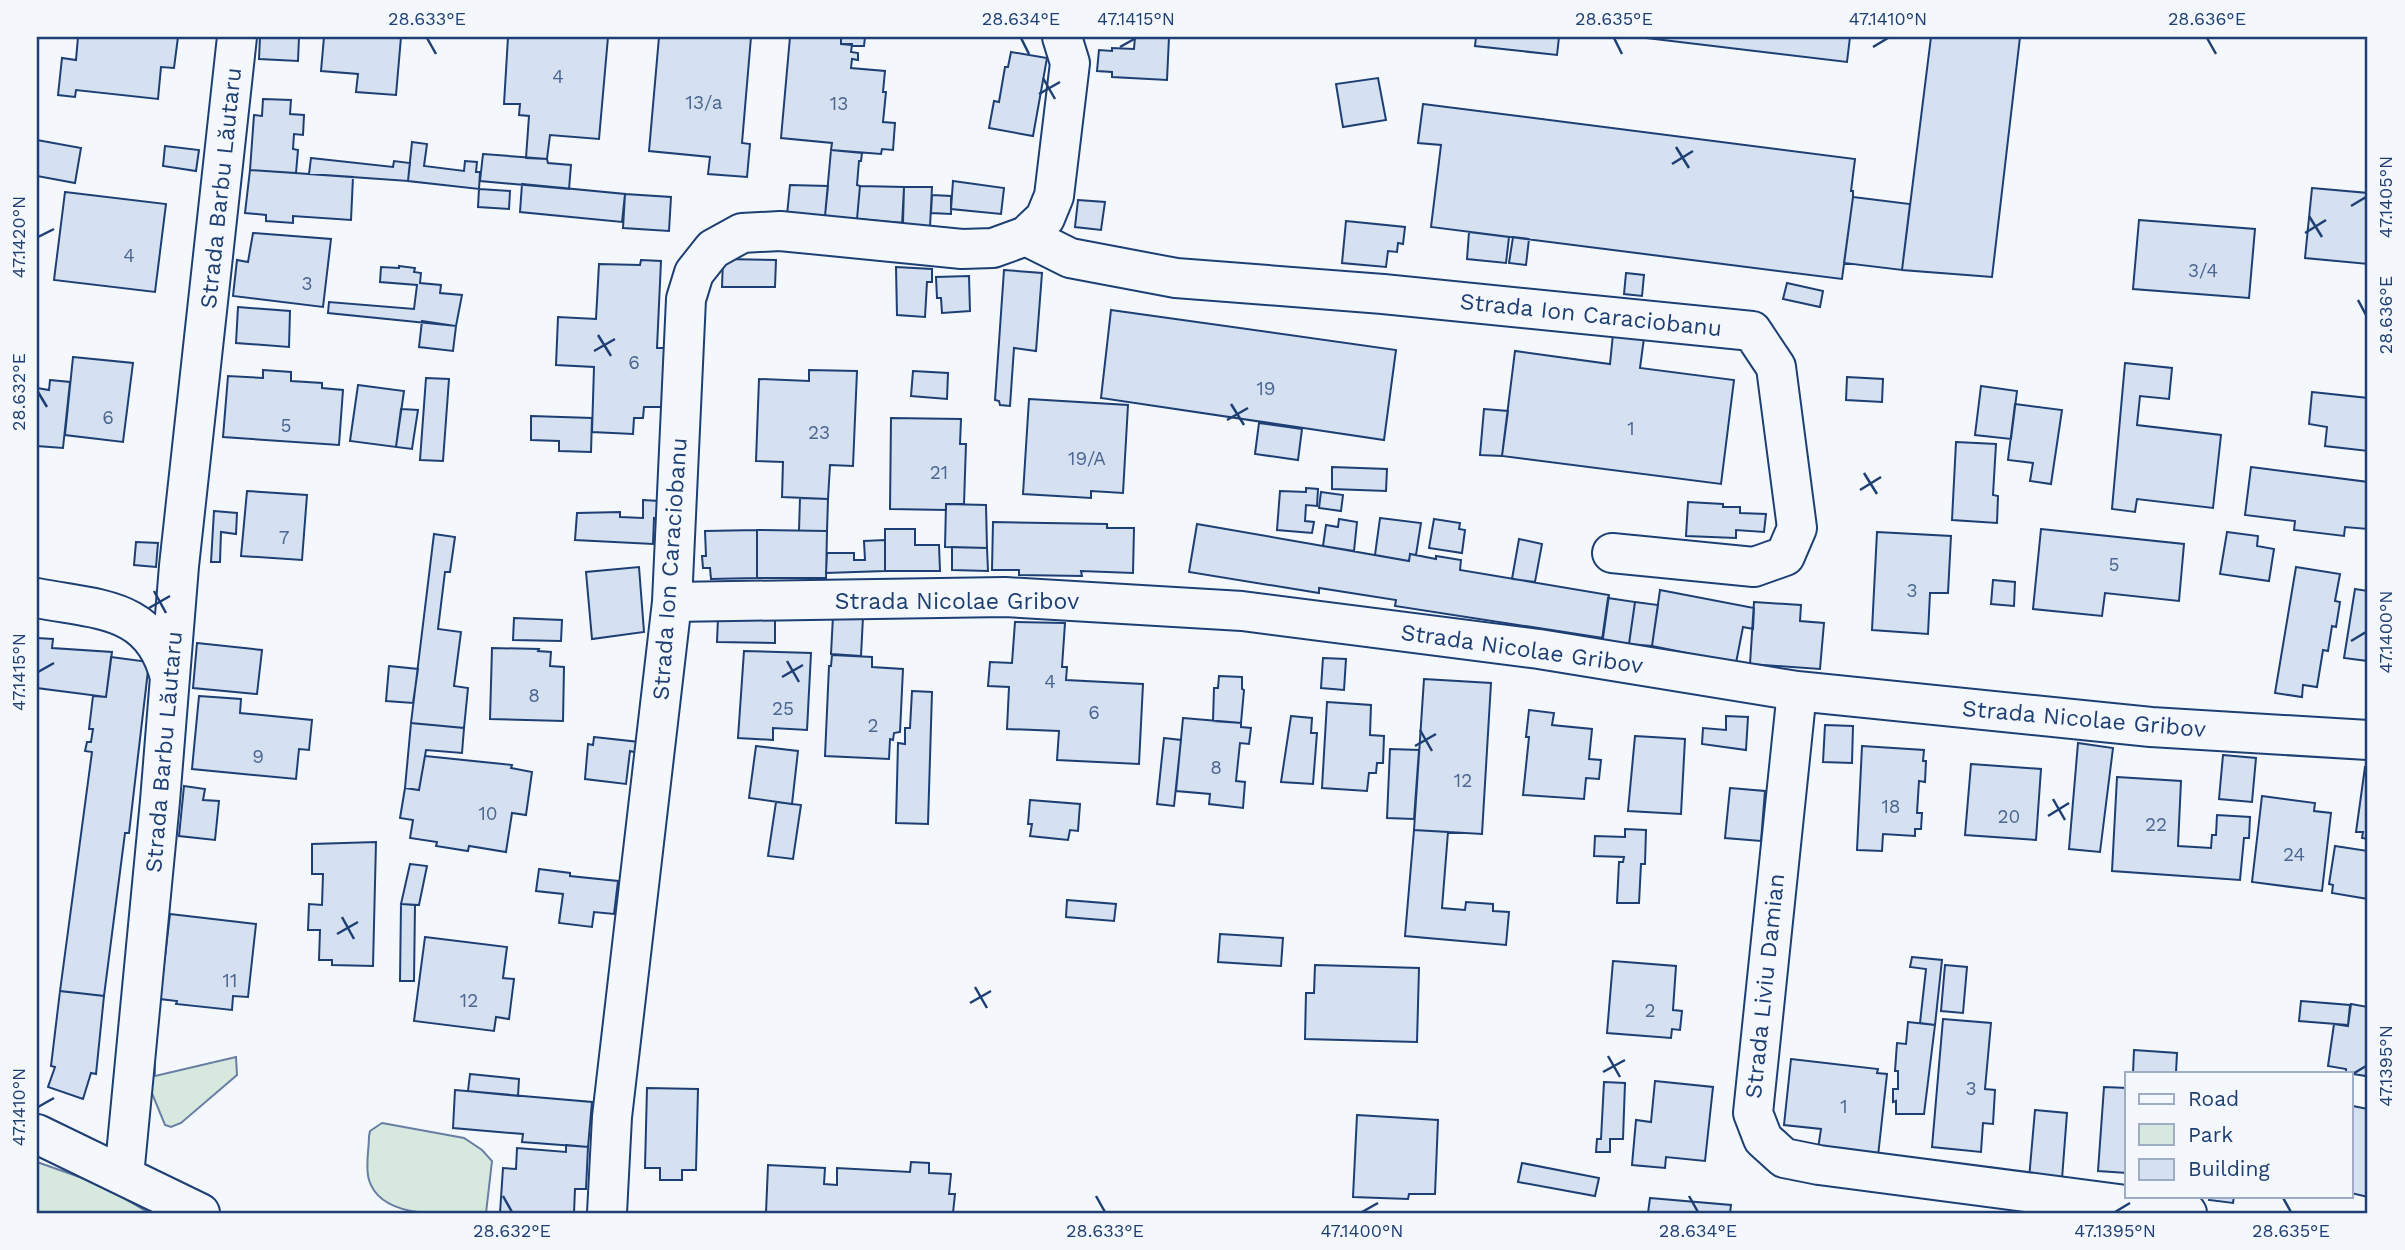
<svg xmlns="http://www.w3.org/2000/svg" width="2405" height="1250" font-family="'Work Sans',sans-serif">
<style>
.green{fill:#d7e8df;stroke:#687fa3;stroke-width:2}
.building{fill:#d5e0f0;stroke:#1d3f73;stroke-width:2}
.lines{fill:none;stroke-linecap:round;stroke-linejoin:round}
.minor-casing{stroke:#1d3f73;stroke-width:42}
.minor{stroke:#f4f7fb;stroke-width:38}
.ticks{fill:none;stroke:#1d3f73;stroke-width:2.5}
.labels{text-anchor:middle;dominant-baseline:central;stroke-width:5;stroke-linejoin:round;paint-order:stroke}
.number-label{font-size:19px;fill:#4b6792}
.street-label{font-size:23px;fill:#1d3f73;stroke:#f4f7fb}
.neatline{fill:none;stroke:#1d3f73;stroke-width:2.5}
.ticks-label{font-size:18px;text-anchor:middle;fill:#1d3f73}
</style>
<rect width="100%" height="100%" fill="#f4f7fb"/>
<!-- green -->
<path class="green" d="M236 1057 237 1075 181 1123 171 1127 165 1125 144 1074 155 1063V1076Z
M382 1123 464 1138 482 1150 492 1161 486 1213C451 1213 382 1222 369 1180 365 1167 369 1150 369 1136L370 1131Z
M37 1162 102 1185 149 1213H37Z"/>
<!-- building -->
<path class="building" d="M78 37H178L174 68 161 67 158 99 76 90 75 97 58 95 62 58 76 60Z
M260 37H299L298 61 259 59Z
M324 37H401L396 95 356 92 358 74 321 71Z
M508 37H608L599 139 550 135 547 159 526 158 529 116 519 115 520 104H504Z
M659 37H751L742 143 750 144 747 177 708 174 710 157 649 151Z
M790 37H841V44H852L851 52 858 53V60L852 59 851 68 885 71 883 92H886L883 122 895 123 893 150 882 149 881 154 831 150 832 143 781 138Z
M841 37H865L864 46 841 44Z
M1135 37H1169L1167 80 1112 77V72L1097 71 1099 50 1112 51V48L1134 49Z
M1476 37H1559L1557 55 1475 46Z
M1638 37H1850L1847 62Z
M1931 37H2020L1992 277 1902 270Z
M1011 52 1047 58 1033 136 989 128 994 101 999 102 1005 67H1008Z
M1378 78 1386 120 1343 127 1336 84Z
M263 99 291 100 290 114 304 115 303 135 294 134 293 149 298 150 296 173 250 170 254 115 262 116Z
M1423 104 1855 159 1851 191H1853V197L1842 279 1431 227 1441 145 1418 143Z
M37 140 81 148 75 183 37 176Z
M412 142 427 144 424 166 464 171 465 161 477 162 476 172H480L479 189 408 181Z
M165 146 199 150 196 171 163 166Z
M831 150 862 153 861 161H859L857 185 860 186 857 219 825 216Z
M483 154 547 159 548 163 571 165 569 189 480 181Z
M311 158 393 167 394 161 410 163 408 181 309 174Z
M250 170 353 177 351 220 293 216V223L266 221V215L245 213Z
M953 181 1004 188 1001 214 951 209Z
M522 184 625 194 622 222 520 212Z
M790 185 828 186 825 216 787 215Z
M860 186 904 187 903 223 857 219Z
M904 187H932L930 227 902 226Z
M2312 188 2368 193V264L2305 258Z
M479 189 510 191 509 209 478 207Z
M65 192 166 204 155 292 54 280Z
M625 194 671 197 669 231 623 228Z
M932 195 951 196V214L931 213Z
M1853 197 1910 204 1902 270 1844 263Z
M1078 200 1105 202 1101 230 1075 227Z
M2139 220 2255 229 2249 298 2133 289Z
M1346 221 1405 227 1403 244 1398 243 1397 252 1388 251 1386 267 1342 263Z
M1469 232 1509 237 1506 263 1467 259Z
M253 233 331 239 323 307 233 296 237 260 248 262Z
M1513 237 1529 239 1526 265 1509 263Z
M723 259 776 260 775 287H722Z
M641 260 661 261 657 348H672L664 407H644L643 418H634L633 434 592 432 594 367 556 365 558 317 596 319 599 264 640 265Z
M399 266 415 268 414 272 421 273 420 283 441 285 440 293 462 295 456 326 328 313 329 302 414 309 417 285 380 282 381 267 399 268Z
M896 267 932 269V282H927L925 317 897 315Z
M1004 270 1042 273 1036 351 1014 348 1010 406 1000 405 999 401 995 400Z
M1626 273 1644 275 1642 296 1624 294Z
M969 276 970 311 942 313 941 298H937L936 277Z
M1787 283 1823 291 1820 307 1783 299Z
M238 307 290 311 289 347 236 343Z
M1111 310 1396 350 1384 440 1101 398Z
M422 321 456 326 453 351 419 347Z
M1613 334 1644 338 1640 368 1734 380 1721 484 1502 456 1515 351 1610 364Z
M73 357 133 363 123 442 65 435Z
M2125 363 2172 368 2169 399 2140 396 2137 425 2221 435 2213 508 2137 499 2135 512 2112 509Z
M263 370 291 372V381L322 383V388L343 390 339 445 223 437 228 376 263 378Z
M809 370 857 371 853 466 830 465 828 499 782 497 783 462 756 461 759 379 809 381Z
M913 371 948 373 947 399 911 396Z
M1847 377 1883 379 1882 402 1846 400Z
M426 378 449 379 443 461 420 460Z
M50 380 70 382 63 448 37 446V388L49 390Z
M358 385 404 391 396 447 350 441Z
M1981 386 2017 391 2011 439 1975 435Z
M2312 392 2368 398V451L2325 446 2327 427 2309 424Z
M1029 399 1128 405 1123 493 1091 491V498L1023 494Z
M2015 404 2062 410 2051 484 2030 481 2033 463 2008 460Z
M401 409 418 410 412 449 396 447Z
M1484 409 1508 411 1502 456 1480 455Z
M531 416 592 418 591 452 559 451V441L531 440Z
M891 418 961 419 960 444H966L964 504H946V510L890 509Z
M1259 423 1302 429 1298 460 1255 454Z
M1956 442 1996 444 1993 495 1998 496 1997 523 1952 520Z
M1332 467 1387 469 1386 491 1332 489Z
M2251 467 2368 482V529L2345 527 2344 536 2294 530 2295 521 2245 515Z
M1306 488 1318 489 1317 506 1306 505 1305 521 1314 522 1312 533 1277 530 1280 491 1306 492Z
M247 491 307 495 302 560 241 556Z
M1321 492 1343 495 1341 511 1319 508Z
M800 498 828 499 827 531H799Z
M643 500 659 501 658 519 654 518 653 544 575 540 577 513 620 512V517L643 518Z
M1688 502 1723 504V507H1740V513L1766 514 1764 532 1736 530V538L1686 536Z
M946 504 986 505 987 548 945 547Z
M214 511 237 513 236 534 221 532 220 562H211Z
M1380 518 1421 523 1416 555 1410 554 1409 561 1375 555Z
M1339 519 1357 522 1354 551 1323 546 1326 525 1338 527Z
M1434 519 1460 523 1459 529 1465 530 1462 553 1429 548Z
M993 522 1107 524V528H1134L1133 573 1081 571 1082 576 1019 575V570H992Z
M1197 524 1409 561 1410 554 1436 559V556L1461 560 1460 570 1609 595 1603 638 1395 606 1396 600 1319 588V593L1189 572Z
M885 529H915V545H939L940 571H885Z
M2041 529 2184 544 2179 601 2105 593 2102 616 2033 609Z
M757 530V578L711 579 710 568H703L702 556H706L705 531Z
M757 530 827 531 826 578H757Z
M1877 532 1951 536 1948 593H1930L1928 634 1872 630Z
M2227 532 2258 536 2257 546 2274 549 2269 581 2220 574Z
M434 534 455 537 450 572H445L438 629 461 632 454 686 468 688 464 728 411 723Z
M1519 539 1542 544 1535 582 1512 579Z
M885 540V571L826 573 827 553H854V560H865L864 541Z
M136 542 158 543 156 567 134 565Z
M952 547 987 548 988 571 952 570Z
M639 567 644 632 592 639 586 572Z
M2296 567 2340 574 2335 601 2340 602 2336 627 2332 626 2328 651 2323 650 2317 687 2303 685 2302 697 2275 693Z
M1993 580 2015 582 2014 606 1991 604Z
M2355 589 2368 591V661L2344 658Z
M1660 590 1754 608 1753 629 1743 627 1736 663 1652 646Z
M1608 598 1635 602 1629 644 1602 640Z
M1635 602 1658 605 1652 646 1629 644Z
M1754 602 1801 605 1800 621 1824 623 1820 669 1750 664Z
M833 616 863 617 861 656 831 654Z
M514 618 562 620 561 641 513 640Z
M718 618H775V643L717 642Z
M1015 622 1065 623 1062 667H1067L1066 680 1143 684 1139 764 1057 760 1059 731 1007 729 1009 687 988 686 990 662 1012 663Z
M37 638 53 639 52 648 112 652 106 697 37 688Z
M197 643 262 650 257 694 193 688Z
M492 648 539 649 538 651 551 652 550 666 564 667 563 721 490 719Z
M744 651 811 653 807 730 773 728V740L738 738Z
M832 655 872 657V667L903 669 900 732 894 733 893 740 890 739 889 759 825 756 829 666H831Z
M111 657 149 662 129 833H125L104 996 60 991 92 752 85 751 87 742H91L93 729H89L93 696 106 697Z
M1323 658 1346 659 1344 690 1321 688Z
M389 666 418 669 413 703 386 701Z
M1219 676 1242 677V689L1244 690 1241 723 1213 721 1214 688H1218Z
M1424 679 1491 683 1482 834 1414 830Z
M912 691 932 692 928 824 896 823 898 743 905 744V728H910Z
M199 696 241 699 240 713 312 720 309 750 299 749 296 779 192 769Z
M1327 702 1371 705 1370 735 1384 736 1383 763H1377L1376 773H1369L1367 791 1322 788Z
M1529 710 1554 713 1552 725 1592 729 1589 759 1601 760 1599 779 1586 778 1584 799 1523 795 1529 737H1526Z
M1291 716 1312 718 1311 733H1317L1313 784 1281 782Z
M1726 716 1748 717 1746 750 1702 744 1703 728 1726 730Z
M1183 718 1241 723V727L1251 728 1249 744 1240 743 1236 781 1245 782 1243 808 1209 804 1210 794 1176 791Z
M411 723 464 728 462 753 426 750 419 790 405 788Z
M1825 725 1853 726 1852 763 1823 762Z
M1635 736 1685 739 1681 814 1628 811Z
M594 737 639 742 638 753 630 751 626 784 585 779 588 744 593 745Z
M1164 738 1181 740 1174 806 1157 804Z
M2078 743 2113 748 2100 852 2069 849Z
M756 746 798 751 792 804 749 798Z
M1862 746 1924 750 1923 761H1926L1925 782 1919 781 1917 813H1922L1921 829H1915V836L1883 834 1882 851 1857 850Z
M1390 749 1419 750 1414 819 1387 818Z
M2223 755 2256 758 2252 802 2219 799Z
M425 756 512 765 511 768 532 772 526 815 512 813 506 852 469 846 468 851 436 846 437 842 410 838 413 820 400 818 405 788 419 790Z
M1971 764 2041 769 2036 840 1965 835Z
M2365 767 2368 768V839L2362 838 2363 832H2356Z
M2117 777 2181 781 2178 846 2211 848 2212 835H2216L2217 815 2250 817 2249 838H2244L2240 880 2112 871Z
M184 786 205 789 203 800 219 801 215 840 179 836Z
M1730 788 1765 791 1761 841 1725 838Z
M2262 796 2315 803 2314 811 2331 813 2322 891 2252 882Z
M1030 800 1080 804 1078 831 1070 830 1068 840 1030 836 1032 824H1028Z
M776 802 801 805 793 859 768 856Z
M1625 829 1646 830 1645 864H1641L1639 903H1617L1619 862H1623L1624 857 1594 856 1595 836 1625 837Z
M1414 830 1448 832 1442 908 1465 910 1466 902 1493 904V911L1509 912 1506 945 1405 936Z
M376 842 373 966 332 965V960H319L320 930H308L309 904 322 905 323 874H312V844Z
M2335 846 2368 851V899L2332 893 2333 885 2329 884Z
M410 864 427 866 419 905 401 904Z
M539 869 570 873V876L618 881 614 914 594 912 592 927 559 923 563 894 536 891Z
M1067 900 1116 904 1114 921 1066 917Z
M401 904 415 905 414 981H400Z
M170 914 256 924 248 997 233 996 232 1010 176 1004 177 1001 160 999Z
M1220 934 1283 938 1281 966 1218 962Z
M425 937 507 947 503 978 514 979 509 1019 496 1017 494 1031 414 1021Z
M1912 957 1942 960 1935 1025 1920 1023 1926 969 1910 967Z
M1613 961 1676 966 1673 1010 1682 1011 1680 1030 1672 1029 1671 1038 1607 1033Z
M1315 965 1419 968 1417 1042 1305 1039 1306 993H1314Z
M1945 965 1967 967 1963 1013 1941 1011Z
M60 991 104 996 96 1074 91 1073 83 1099 48 1087 55 1067 51 1066Z
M2301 1001 2350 1005 2348 1025 2299 1021Z
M2351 1004 2368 1007V1057L2366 1076 2346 1073V1069L2328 1066 2334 1024 2348 1026Z
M1943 1019 1991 1023 1985 1089 1995 1090 1993 1124 1983 1123 1981 1152 1932 1147Z
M1908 1022 1935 1025 1924 1114H1896V1101L1893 1102V1089H1898V1071H1895L1897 1043 1906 1044Z
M2134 1050 2177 1053 2176 1073H2133Z
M1791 1059 1878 1069 1877 1073 1887 1074 1878 1156 1818 1149 1821 1129 1784 1125Z
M470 1074 519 1079 518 1096 468 1091Z
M1655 1081 1713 1087 1705 1161 1666 1157 1665 1168 1632 1165 1636 1120 1651 1122Z
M1604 1082 1625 1083 1623 1139H1610V1152H1596L1597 1139H1601Z
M2104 1087 2127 1088V1173L2098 1171Z
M647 1088 698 1089 696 1170H682V1180H660V1168H645Z
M455 1090 592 1102 588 1147 522 1142 523 1134 453 1128Z
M2353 1106 2368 1109V1197L2351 1193Z
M2035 1110 2067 1113 2062 1179H2029Z
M1357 1115 1438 1120 1435 1194H1409L1408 1199 1353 1197Z
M566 1145 588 1147 586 1189H575L574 1213H500L503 1168 516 1169 517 1148 566 1152Z
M911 1162 929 1163V1173L951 1174 949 1194H955L953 1213H766L768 1165 825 1168 824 1184 837 1185V1168L910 1172Z
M1522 1163 1599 1178 1595 1196 1518 1182Z
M2210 1196H2234L2233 1203 2209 1200Z
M1650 1198 1731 1205 1730 1213H1648Z"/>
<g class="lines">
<!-- minor casing -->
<g class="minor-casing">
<path id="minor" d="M1026 236 1070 258 1176 278 1383 294 1752 331 1776 367 1797 528 1785 556 1754 567 1612 553
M37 598C97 610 153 606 170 678
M672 602 1005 597 1242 611 1539 649 1797 691 2151 727 2368 740
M1797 691 1753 1113 1763 1139 1784 1158 1819 1165 2187 1213
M37 1134 200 1213
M124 1176 160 801 179 566 237 37
M607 1213 612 1117 672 602 686 299 694 273 713 249 742 233 780 231 962 249 993 248 1026 236 1045 218 1054 196 1070 63 1062 37"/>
</g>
<!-- minor -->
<use href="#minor" class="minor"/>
</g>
<!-- ticks -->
<path class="ticks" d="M427 38 436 54M1021 38 1029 54M1614 38 1622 54M2207 38 2216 54M1120 47 1136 38M1873 47 1888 38M1043 78 1055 99M1039 94 1060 82M1676 147 1689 168M1672 164 1693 151M2351 206 2366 197M2309 216 2322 237M2305 233 2326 220M38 237 54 229M2358 300 2366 315M598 335 611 356M594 351 615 339M38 392 47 407M1231 404 1244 425M1227 420 1248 408M1864 473 1877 494M1860 490 1881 477M154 591 166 613M149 608 170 596M2351 641 2366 632M787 661 799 682M38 672 54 663M782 677 803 665M1420 730 1432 751M1415 746 1436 734M2053 799 2065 820M2048 816 2069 803M342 917 354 939M337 934 358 922M975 987 987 1008M970 1003 991 991M1608 1056 1620 1077M1603 1072 1625 1060M2351 1075 2366 1066M38 1107 54 1098M503 1196 512 1212M1096 1196 1105 1212M1689 1196 1698 1212M2282 1196 2291 1212M1362 1212 1378 1203M2115 1212 2130 1203"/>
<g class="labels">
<!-- number labels -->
<g class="number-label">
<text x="558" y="76">4</text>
<text x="704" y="102">13/a</text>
<text x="839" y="103">13</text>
<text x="129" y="255">4</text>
<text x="2203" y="270">3/4</text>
<text x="307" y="283">3</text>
<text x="634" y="362">6</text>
<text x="1266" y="388">19</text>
<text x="108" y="417">6</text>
<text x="286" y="425">5</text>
<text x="1631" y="428">1</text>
<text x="819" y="432">23</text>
<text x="1087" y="458">19/A</text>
<text x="939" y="472">21</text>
<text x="284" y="537">7</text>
<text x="2114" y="564">5</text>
<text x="1912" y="590">3</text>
<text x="1050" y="681">4</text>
<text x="534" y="695">8</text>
<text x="783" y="708">25</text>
<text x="1094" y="712">6</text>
<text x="873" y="725">2</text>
<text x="258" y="756">9</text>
<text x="1216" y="767">8</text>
<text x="1463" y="780">12</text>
<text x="1891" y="806">18</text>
<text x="488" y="813">10</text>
<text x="2009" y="816">20</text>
<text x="2156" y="824">22</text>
<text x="2294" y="854">24</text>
<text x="230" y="980">11</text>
<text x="469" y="1000">12</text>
<text x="1650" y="1010">2</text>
<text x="1971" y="1088">3</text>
<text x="1844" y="1106">1</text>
</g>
<!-- street labels -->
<g class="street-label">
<text transform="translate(221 188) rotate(-84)">Strada Barbu Lăutaru</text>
<text transform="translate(1591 315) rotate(6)">Strada Ion Caraciobanu</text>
<text transform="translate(670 569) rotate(-86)">Strada Ion Caraciobanu</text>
<text x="957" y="601">Strada Nicolae Gribov</text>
<text transform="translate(1522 649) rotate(8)">Strada Nicolae Gribov</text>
<text transform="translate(2084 719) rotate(5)">Strada Nicolae Gribov</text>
<text transform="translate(164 752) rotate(-85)">Strada Barbu Lăutaru</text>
<text transform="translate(1765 986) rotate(-84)">Strada Liviu Damian</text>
</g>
</g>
<!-- border -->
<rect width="2405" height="1250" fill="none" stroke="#f4f7fb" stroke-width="77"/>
<!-- legend -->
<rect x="2125" y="1072" width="228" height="126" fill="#f4f7fb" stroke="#9eadc5" stroke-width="2"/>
<rect x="2139" y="1094" width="35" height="10" fill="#f4f7fb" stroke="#9eadc5" stroke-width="2"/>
<text x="2188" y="1106" font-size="21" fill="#1d3f73">Road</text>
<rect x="2139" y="1124" width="35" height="21" fill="#d7e8df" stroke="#9eadc5" stroke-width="2"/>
<text x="2188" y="1142" font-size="21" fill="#1d3f73">Park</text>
<rect x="2139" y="1159" width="35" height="21" fill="#d5e0f0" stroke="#9eadc5" stroke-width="2"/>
<text x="2188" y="1176" font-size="21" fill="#1d3f73">Building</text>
<rect x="38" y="38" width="2328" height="1174" class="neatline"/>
<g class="ticks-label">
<text x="427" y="25">28.633°E</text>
<text x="1021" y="25">28.634°E</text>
<text x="1136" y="25">47.1415°N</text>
<text x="1614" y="25">28.635°E</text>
<text x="1888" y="25">47.1410°N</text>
<text x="2207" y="25">28.636°E</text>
<text transform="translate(2386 197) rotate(-90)" y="6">47.1405°N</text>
<text transform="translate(19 237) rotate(-90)" y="6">47.1420°N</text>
<text transform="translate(2386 315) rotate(-90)" y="6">28.636°E</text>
<text transform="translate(19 392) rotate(-90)" y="6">28.632°E</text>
<text transform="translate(2386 632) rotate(-90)" y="6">47.1400°N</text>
<text transform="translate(19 672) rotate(-90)" y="6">47.1415°N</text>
<text transform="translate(2386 1066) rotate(-90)" y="6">47.1395°N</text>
<text transform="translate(19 1107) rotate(-90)" y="6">47.1410°N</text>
<text x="512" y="1237">28.632°E</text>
<text x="1105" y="1237">28.633°E</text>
<text x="1362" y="1237">47.1400°N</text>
<text x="1698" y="1237">28.634°E</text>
<text x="2115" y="1237">47.1395°N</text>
<text x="2291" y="1237">28.635°E</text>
</g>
</svg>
